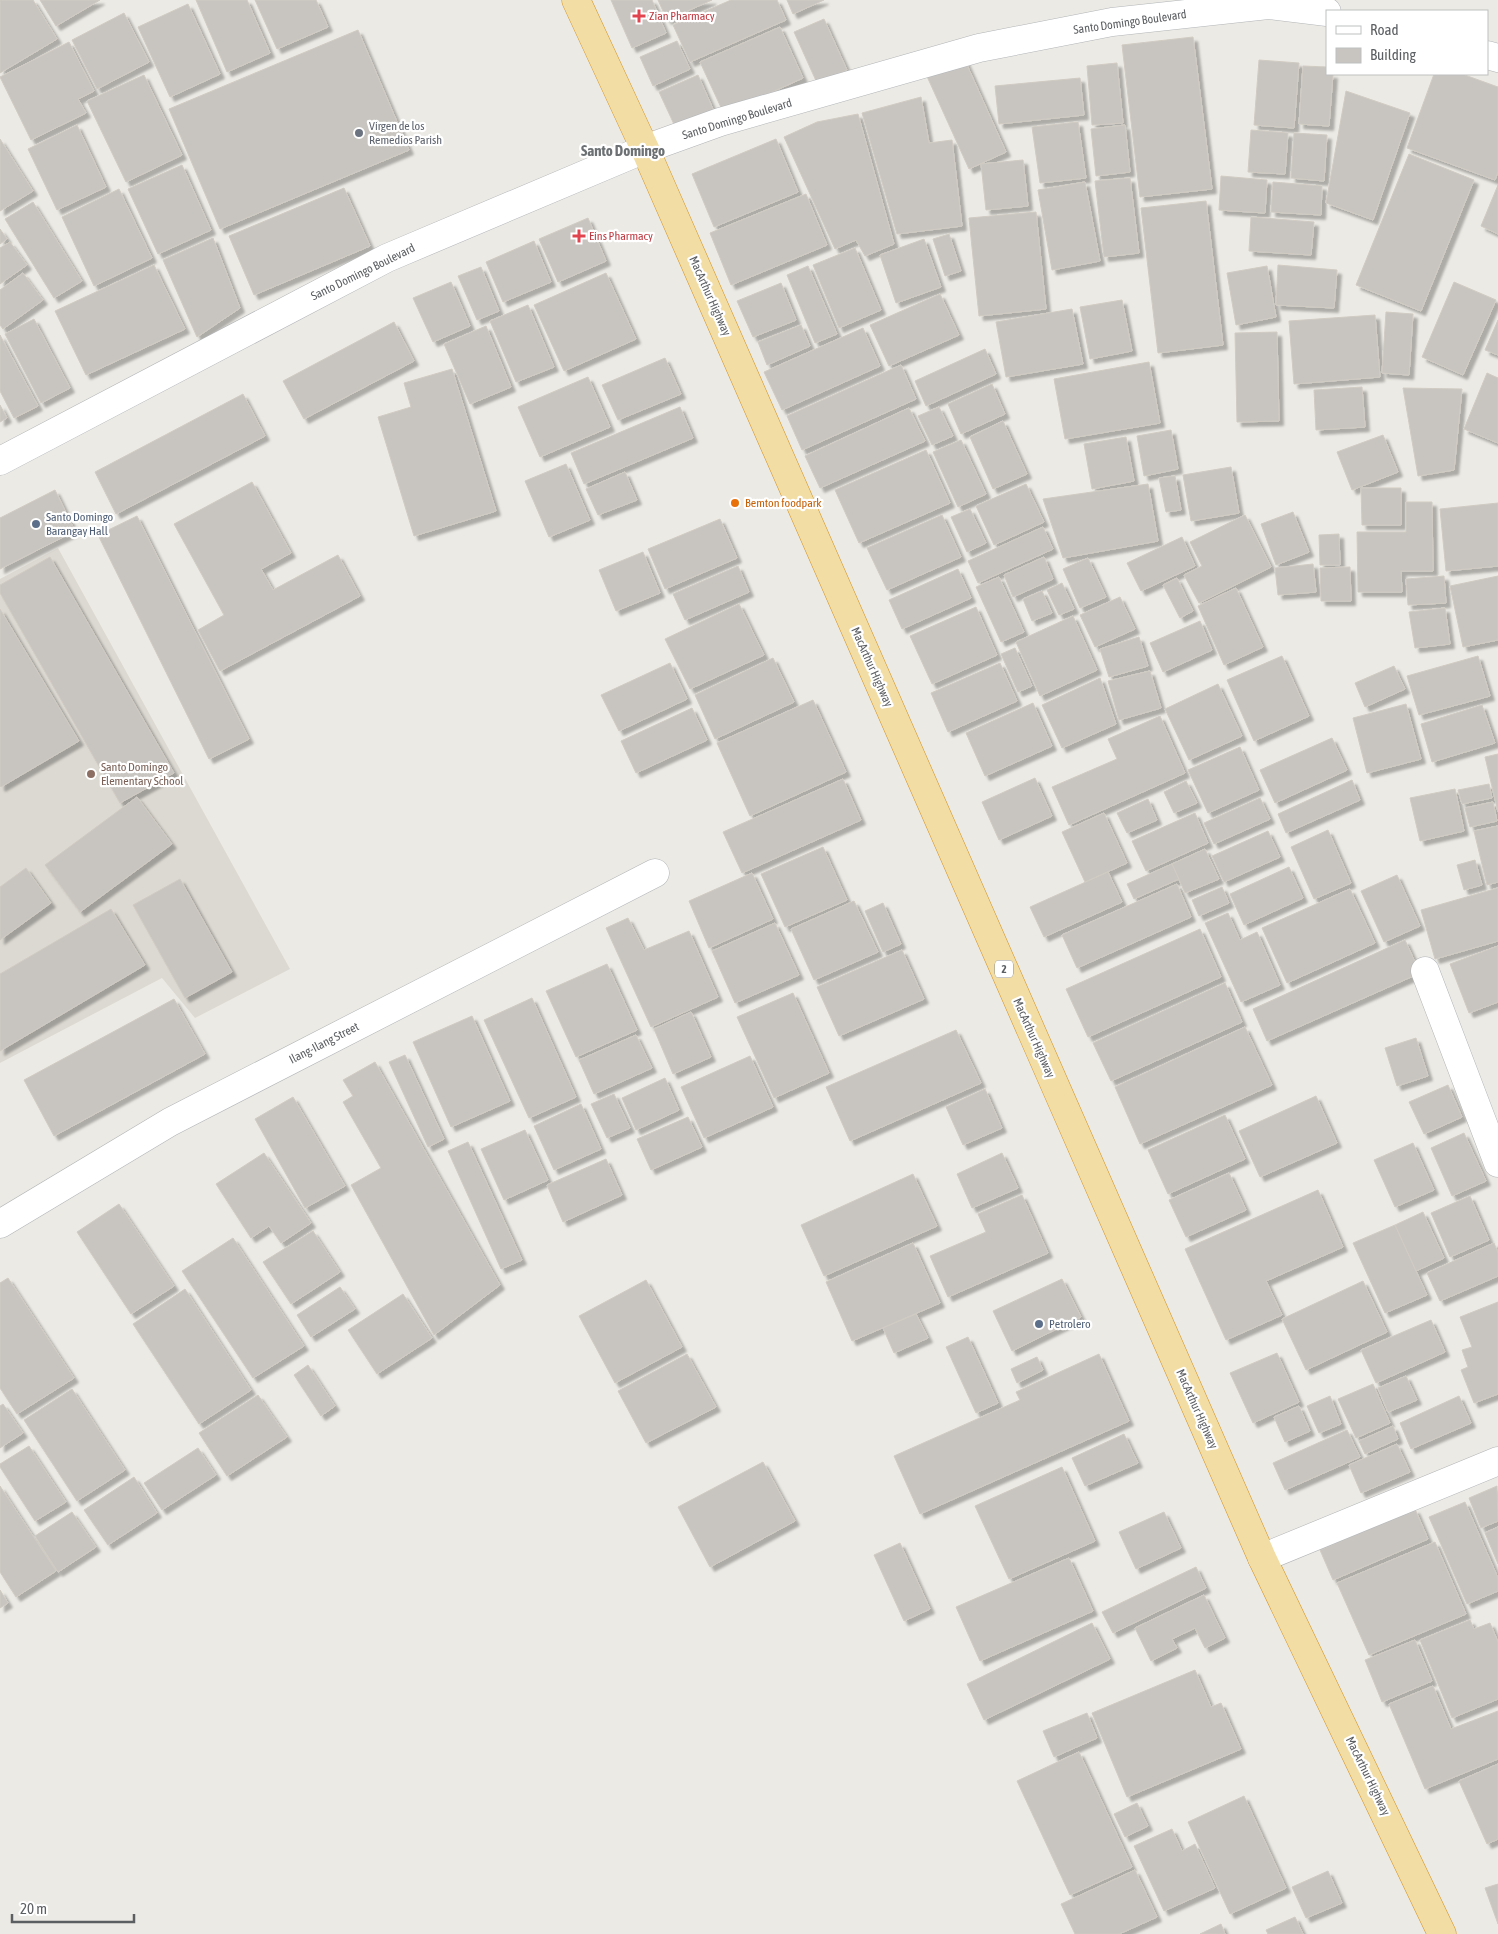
<svg xmlns="http://www.w3.org/2000/svg" width="1498" height="1934" font-family="'Asap Condensed',sans-serif">
<style>
.education{fill:#dcd9d2}
.building{fill:#c8c5c0;stroke:#d0cbc3;filter:url(#shadow)}
.lines{fill:none;stroke-linecap:round;stroke-linejoin:round}
.minor-casing{stroke:#b1b4b7;stroke-width:29}
.secondary-casing{stroke:#b0b3b7;stroke-width:29}
.trunk-casing{stroke:#d3901d;stroke-width:29}
.minor{stroke:#fff;stroke-width:28}
.secondary{stroke:#fff;stroke-width:28}
.trunk{stroke:#f2dda4;stroke-width:28}
.health-dot{fill:#e0444e;stroke:#fff;stroke-width:2}
.worship-dot{fill:#6b7280;stroke:#fff;stroke-width:2}
.food-dot{fill:#e8710a;stroke:#fff;stroke-width:2}
.service-dot{fill:#5c6f8a;stroke:#fff;stroke-width:2}
.education-dot{fill:#8d6e63;stroke:#fff;stroke-width:2}
.labels{text-anchor:middle;dominant-baseline:central;stroke-width:4.5;stroke-linejoin:round;paint-order:stroke}
.shield{fill:#fff;stroke:#8d8f91;stroke-width:1}
.shield-label{font-size:11px;font-weight:bold;fill:#5c5f62}
.health-label{font-size:12px;fill:#be3a42;stroke:#fff;text-anchor:start}
.street-label{font-size:12px;fill:#5c5f62;stroke:#fff}
.worship-label{font-size:12px;fill:#5b616d;stroke:#fff;text-anchor:start}
.food-label{font-size:12px;fill:#c56008;stroke:#fff;text-anchor:start}
.service-label{font-size:12px;fill:#4e5e75;stroke:#fff;text-anchor:start}
.education-label{font-size:12px;fill:#785e54;stroke:#fff;text-anchor:start}
.quarter-label{font-size:15px;font-weight:bold;fill:#6d7174;stroke:#fff}
</style>
<defs>
<filter id="shadow"><feDropShadow dx="4.5" dy="4.5" stdDeviation="1" flood-color="#0004"/></filter>
</defs>
<rect width="100%" height="100%" fill="#eceae4"/>
<!-- education -->
<path class="education" d="M58 548 290 969 195 1018 162 978 0 1063V579Z"/>
<!-- building -->
<path class="building" d="M0 0H33L57 39 0 73Z
M40 0H100L56 26Z
M196 0H247L270 53 227 72Z
M255 0H316L328 27 277 49Z
M611 0H652L666 33 632 48Z
M658 0H712L667 20Z
M731 0H777L786 20 690 62 673 25Z
M787 0H824L793 14Z
M188 4 220 74 170 97 138 27Z
M124 13 149 62 97 89 72 40Z
M824 19 847 70 817 83 794 32Z
M780 27 803 78 724 114 700 62Z
M358 30 409 150 220 229 169 109Z
M1193 37 1212 189 1140 197 1122 45Z
M677 41 690 69 653 86 640 57Z
M69 42 94 91 78 99 86 113 31 140 0 77Z
M963 56 1006 152 969 169 925 72Z
M1259 60 1299 63 1294 128 1254 125Z
M1117 63 1123 123 1092 125 1087 66Z
M1303 66 1327 67V74H1333L1329 126 1299 124Z
M1434 74H1462L1498 87V172L1495 180 1407 148Z
M144 75 182 155 126 182 87 101Z
M698 75 717 118 679 135 659 92Z
M1080 78 1084 115 999 124 995 86Z
M1346 91 1410 113 1373 220 1326 203Z
M921 97 929 143 952 140 962 226 897 234 862 113Z
M858 114 894 244 865 256 856 240 835 249 784 137 817 122Z
M1078 122 1086 178 1040 183 1032 127Z
M77 125 106 187 57 210 28 149Z
M1125 125 1130 172 1096 176 1091 129Z
M1251 130 1288 133 1285 174 1248 172Z
M1294 133 1327 135 1324 181 1291 178Z
M0 139 33 191 0 211Z
M776 139 798 192 714 227 692 174Z
M1409 154 1474 180 1421 311 1356 285Z
M1023 160 1028 206 986 210 981 164Z
M182 165 211 230 158 254 128 189Z
M1221 176 1267 180 1265 213 1219 210Z
M1130 178 1139 253 1104 257 1095 181Z
M1085 182 1100 261 1052 270 1038 190Z
M1273 182 1322 186 1321 215 1271 212Z
M1498 185V234L1481 226Z
M344 188 370 246 254 295 229 236Z
M119 189 152 258 94 286 62 217Z
M806 194 827 245 731 285 710 233Z
M1206 201 1223 345 1158 353 1141 208Z
M33 202 82 281 54 298 5 219Z
M1036 212 1046 309 979 316 969 218Z
M1251 217 1314 222 1311 255 1249 251Z
M588 218 606 261 558 282 539 239Z
M0 229 7 239 0 244Z
M949 234 961 271 945 276 933 239Z
M213 238 240 308 197 337 163 260Z
M924 239 941 287 896 303 880 255Z
M534 241 551 282 503 302 486 262Z
M10 242 27 265 0 284V248Z
M855 248 881 310 839 328 813 265Z
M154 265 185 329 86 375 55 311Z
M1278 265 1337 270 1334 308 1276 305Z
M808 266 837 334 815 343 787 275Z
M1267 266 1276 317 1236 325 1227 273Z
M481 267 499 311 477 320 458 276Z
M23 273 43 300 3 329 0 325V290Z
M606 273 636 339 564 371 534 305Z
M451 282 470 326 433 342 413 298Z
M1454 282 1496 300 1463 375 1422 357Z
M781 283 796 320 753 337 737 301Z
M940 294 959 335 889 366 870 325Z
M1122 300 1132 351 1090 359 1080 307Z
M528 305 554 367 516 382 490 321Z
M1072 309 1083 364 1006 377 996 322Z
M1386 312 1413 314 1409 375 1382 373Z
M1375 315 1380 377 1294 384 1289 321Z
M34 319 70 388 41 403 5 334Z
M1498 320V355L1485 350Z
M394 322 414 361 304 419 283 381Z
M801 325 810 346 767 365 758 342Z
M486 326 511 387 470 404 444 344Z
M863 328 880 366 782 410 764 372Z
M1277 332 1279 421 1237 422 1235 333Z
M0 335 38 406 14 418 0 391Z
M985 349 996 374 926 406 915 381Z
M665 358 681 394 618 420 602 385Z
M1149 362 1160 423 1065 439 1054 379Z
M901 365 916 399 802 450 787 416Z
M452 369 496 511 414 536 378 417 411 407 404 383Z
M1487 373 1498 378V443L1464 429Z
M588 377 610 427 540 457 518 407Z
M992 384 1005 414 961 434 948 404Z
M1362 387 1365 427 1316 430 1314 390Z
M1403 388 1462 389 1454 470 1418 476Z
M243 394 265 436 116 514 95 472Z
M0 405 7 418 0 422Z
M680 407 693 438 584 484 571 453Z
M939 407 953 436 932 445 918 416Z
M909 408 925 441 820 488 805 456Z
M1003 421 1027 474 993 489 970 437Z
M1171 430 1178 469 1144 476 1137 436Z
M1383 435 1398 472 1352 490 1337 452Z
M1126 437 1134 481 1092 489 1084 444Z
M961 440 986 494 958 507 933 452Z
M926 450 950 503 859 543 835 490Z
M566 464 590 520 549 537 525 481Z
M1231 467 1239 513 1191 521 1183 475Z
M625 472 637 500 598 515 586 489Z
M1175 476 1181 510 1166 512 1159 478Z
M252 482 291 553 261 569 273 590 338 555 360 596 220 671 198 630 224 615 174 524Z
M1026 484 1044 522 994 545 976 506Z
M1148 484 1158 541 1063 558 1043 499Z
M1361 488H1401V525H1362Z
M55 490 75 531 0 569V518Z
M1406 502H1432L1433 571H1401L1402 592H1358L1357 532H1406Z
M1498 503V566L1446 571 1440 509Z
M970 509 986 543 967 552 951 517Z
M1293 512 1309 552 1276 565 1261 524Z
M942 515 961 557 887 590 867 548Z
M1245 515 1271 567 1199 603 1184 575 1202 566 1190 542Z
M137 516 249 739 209 759 98 535Z
M720 519 737 558 665 589 648 549Z
M1043 527 1053 549 978 583 968 561Z
M1339 534 1340 565H1320L1319 535Z
M1182 537 1195 566 1141 591 1127 563Z
M643 552 660 593 616 611 599 570Z
M50 557 174 773 120 803 0 593V585Z
M1044 557 1053 579 1013 597 1004 575Z
M1088 558 1106 597 1080 608 1063 569Z
M1313 564 1316 592 1278 595 1275 568Z
M738 566 749 592 685 620 673 594Z
M1350 567 1351 601H1321L1320 568Z
M958 569 971 598 902 629 889 600Z
M1444 576 1446 603 1408 605 1406 579Z
M1498 576V640L1463 647 1450 586Z
M999 577 1024 632 1001 642 976 587Z
M1177 578 1193 611 1180 618 1163 585Z
M1062 583 1074 609 1059 615 1047 590Z
M1236 588 1263 647 1224 665 1198 606Z
M1042 591 1052 613 1032 621 1023 599Z
M1120 597 1135 629 1095 647 1080 615Z
M739 604 764 655 690 689 665 639Z
M976 607 997 655 932 684 910 636Z
M1445 608 1450 644 1415 648 1409 612Z
M0 609 79 741 1 787 0 786Z
M1073 616 1097 670 1040 696 1016 642Z
M1200 621 1212 650 1163 672 1150 643Z
M1139 637 1148 666 1109 677 1100 649Z
M1015 648 1032 686 1018 692 1001 654Z
M1282 656 1309 716 1254 741 1227 680Z
M1478 656 1490 696 1419 715 1407 676Z
M773 658 794 702 715 739 695 695Z
M670 663 687 699 619 731 601 695Z
M1000 663 1017 701 948 732 931 693Z
M1394 666 1405 689 1365 707 1355 683Z
M1150 671 1161 708 1119 720 1108 681Z
M1100 678 1116 724 1062 748 1042 705Z
M1218 684 1242 736 1189 760 1165 709Z
M813 700 846 772 750 816 717 743Z
M1033 703 1052 746 985 776 966 733Z
M1406 704 1421 759 1367 773 1353 718Z
M1482 705 1495 743 1432 762 1421 724Z
M692 708 707 740 636 773 621 741Z
M1160 716 1185 773 1069 825 1052 787 1117 759 1108 739Z
M1332 738 1347 770 1275 803 1260 770Z
M1240 747 1259 790 1208 813 1188 770Z
M1498 754V812L1485 757Z
M1035 778 1052 816 999 840 982 802Z
M843 779 861 820 742 873 723 832Z
M1352 780 1360 800 1286 833 1278 814Z
M1186 781 1197 803 1174 813 1164 792Z
M1489 784 1492 798 1462 804 1458 790Z
M1455 789 1464 831 1420 841 1410 798Z
M137 797 172 844 80 912 45 865Z
M1260 798 1270 819 1214 844 1204 823Z
M1148 799 1157 820 1127 833 1117 813Z
M1493 802 1497 821 1470 827 1465 808Z
M1104 813 1127 863 1085 882 1062 832Z
M1195 813 1208 843 1146 871 1132 841Z
M1498 826V882L1487 885 1474 831Z
M1328 830 1351 883 1314 899 1291 847Z
M1268 831 1280 857 1224 882 1212 856Z
M823 847 847 900 785 927 761 874Z
M1205 849 1219 879 1185 893 1172 864Z
M1475 860 1482 885 1464 890 1457 865Z
M1172 864 1179 879 1134 899 1127 884Z
M1289 867 1303 898 1244 925 1230 894Z
M26 868 51 903 0 940V887Z
M1108 872 1122 902 1044 937 1030 907Z
M752 873 773 919 709 948 689 901Z
M1397 875 1420 926 1384 942 1361 891Z
M180 879 232 972 185 998 133 905Z
M1177 884 1191 917 1077 968 1062 935Z
M1222 887 1229 903 1199 916 1192 900Z
M1498 888V941L1435 959 1421 910Z
M1350 889 1375 943 1287 983 1262 928Z
M854 901 878 952 814 980 791 929Z
M883 903 901 944 883 952 865 911Z
M111 909 145 965 0 1051V974Z
M1228 913 1240 940 1257 932 1280 985 1241 1002 1205 923Z
M628 918 644 950 689 931 718 997 651 1027 606 928Z
M775 923 799 975 735 1003 712 951Z
M1200 929 1221 977 1088 1037 1066 989Z
M1405 940 1420 973 1267 1041 1253 1009Z
M1498 946V1002L1469 1013 1450 964Z
M902 950 924 999 839 1036 817 987Z
M607 964 637 1030 576 1057 546 991Z
M1225 983 1242 1022 1111 1081 1093 1043Z
M793 993 829 1073 774 1098 737 1017Z
M532 998 576 1097 529 1118 484 1020Z
M174 999 205 1054 54 1136 24 1080Z
M691 1012 711 1057 673 1074 654 1029Z
M472 1016 510 1101 451 1127 413 1042Z
M1245 1027 1272 1085 1140 1144 1115 1087Z
M956 1030 981 1083 850 1141 826 1087Z
M636 1035 652 1068 594 1094 579 1060Z
M1416 1038 1428 1076 1397 1086 1385 1048Z
M405 1055 444 1139 428 1147 389 1062Z
M750 1056 773 1107 704 1138 681 1087Z
M375 1062 500 1285 434 1335 351 1185 381 1168 343 1102 353 1096 343 1080Z
M665 1078 679 1110 636 1130 622 1098Z
M1448 1085 1462 1117 1424 1134 1409 1102Z
M985 1089 1002 1128 963 1145 946 1107Z
M614 1094 630 1128 607 1138 591 1104Z
M1316 1096 1337 1143 1260 1177 1239 1131Z
M293 1097 345 1186 305 1208 255 1119Z
M581 1104 601 1149 554 1170 534 1126Z
M1225 1115 1245 1159 1168 1194 1148 1150Z
M688 1117 702 1147 651 1170 637 1139Z
M525 1130 548 1180 504 1200 481 1149Z
M1464 1133 1486 1181 1452 1196 1431 1148Z
M468 1142 522 1260 501 1269 448 1151Z
M1413 1143 1434 1190 1395 1207 1374 1160Z
M264 1153 311 1223 281 1243 269 1226 251 1238 216 1184Z
M1002 1153 1018 1188 972 1208 957 1174Z
M606 1159 622 1195 563 1222 547 1185Z
M1229 1173 1246 1210 1186 1237 1169 1200Z
M913 1174 937 1226 824 1276 801 1225Z
M1318 1190 1343 1247 1266 1281 1282 1315 1226 1340 1185 1249Z
M1022 1195 1048 1253 948 1297 930 1256 986 1232 978 1214Z
M1470 1196 1489 1240 1450 1257 1431 1213Z
M119 1204 174 1286 131 1314 77 1232Z
M1423 1212 1444 1258 1416 1271 1395 1225Z
M1395 1225 1427 1295 1385 1313 1353 1243Z
M313 1231 340 1272 291 1304 263 1262Z
M233 1238 304 1346 253 1378 182 1271Z
M913 1243 940 1303 852 1341 826 1282Z
M1494 1243 1498 1253V1276L1440 1301 1427 1273Z
M8 1278 74 1378 17 1414 0 1388V1283Z
M1062 1279 1081 1317 1012 1351 993 1311Z
M646 1280 682 1347 615 1383 579 1316Z
M1363 1281 1387 1332 1306 1370 1282 1319Z
M340 1287 355 1309 311 1337 297 1315Z
M185 1289 251 1390 199 1424 133 1324Z
M403 1294 432 1338 377 1374 348 1330Z
M1498 1302V1394L1474 1403 1461 1370 1468 1367 1462 1350 1472 1347 1460 1317Z
M916 1314 928 1338 894 1353 883 1328Z
M1431 1320 1445 1352 1376 1383 1361 1350Z
M968 1337 998 1403 976 1413 946 1347Z
M1277 1353 1299 1402 1253 1423 1230 1373Z
M687 1354 716 1407 646 1443 618 1391Z
M1099 1354 1129 1421 920 1514 894 1456 1020 1400 1016 1392Z
M1037 1357 1043 1370 1017 1383 1011 1369Z
M308 1365 335 1406 321 1416 294 1375Z
M1406 1376 1417 1400 1388 1412 1378 1388Z
M1373 1384 1390 1423 1356 1438 1338 1399Z
M72 1389 125 1470 77 1501 24 1420Z
M258 1395 287 1437 227 1476 199 1433Z
M1330 1396 1341 1424 1319 1433 1307 1406Z
M1459 1396 1471 1423 1411 1449 1400 1423Z
M3 1404 23 1433 0 1448V1406Z
M1299 1406 1310 1431 1285 1442 1274 1417Z
M1393 1426 1398 1439 1365 1454 1359 1441Z
M1347 1430 1360 1457 1285 1490 1273 1463Z
M1124 1434 1138 1463 1085 1486 1072 1458Z
M1397 1444 1410 1472 1361 1493 1349 1465Z
M29 1446 66 1502 35 1521 0 1467V1464Z
M198 1448 216 1475 162 1510 144 1483Z
M763 1462 795 1521 710 1567 678 1507Z
M1062 1467 1095 1541 1009 1579 975 1506Z
M134 1477 157 1513 108 1545 84 1510Z
M0 1486 56 1571 16 1597 0 1572Z
M1497 1486 1498 1521 1481 1528 1469 1498Z
M1465 1502 1498 1578V1591L1467 1604 1429 1517Z
M1415 1509 1428 1539 1333 1580 1320 1550Z
M72 1512 96 1547 58 1572 35 1536Z
M1164 1512 1181 1548 1136 1569 1119 1532Z
M1498 1527V1564L1485 1533Z
M1435 1542 1466 1614 1369 1655 1337 1583Z
M900 1543 930 1609 904 1621 874 1555Z
M1069 1558 1093 1611 980 1661 956 1607Z
M1196 1567 1206 1588 1113 1633 1102 1612Z
M0 1590 8 1603 0 1608Z
M1204 1595 1225 1638 1205 1648 1195 1628 1172 1639 1177 1648 1151 1661 1135 1628Z
M1470 1620 1474 1629 1490 1623 1498 1642V1699L1452 1718 1420 1640Z
M1092 1623 1110 1659 984 1720 967 1684Z
M1415 1640 1432 1681 1382 1702 1365 1660Z
M1195 1670 1211 1707 1221 1703 1241 1749 1127 1797 1092 1713Z
M1433 1686 1451 1729 1498 1711V1759L1425 1789 1389 1704Z
M1087 1713 1097 1738 1054 1757 1043 1731Z
M1079 1752 1132 1867 1070 1895 1017 1781Z
M1498 1764V1839L1487 1844 1459 1781Z
M1244 1796 1286 1888 1230 1914 1188 1822Z
M1137 1803 1148 1826 1125 1837 1114 1814Z
M1172 1829 1182 1851 1195 1844 1215 1888 1164 1911 1134 1846Z
M1135 1870 1157 1917 1119 1934H1075L1061 1904Z
M1328 1871 1342 1903 1306 1918 1292 1887Z
M1498 1884V1924L1485 1888Z
M1295 1917 1303 1934H1268L1266 1930Z
M1221 1924 1225 1934H1200Z"/>
<g class="lines">
<!-- minor casing -->
<g class="minor-casing">
<path id="minor" d="M1487 55 1498 58
M645 149 720 122 979 48 1112 22 1268 5 1327 12
M1425 971 1498 1163
M0 1224 170 1122 655 873
M1262 1558 1498 1461"/>
</g>
<!-- secondary casing -->
<g class="secondary-casing">
<path id="secondary" d="M0 461 387 258 645 149"/>
</g>
<!-- trunk casing -->
<g class="trunk-casing">
<path id="trunk" d="M576 0 645 149 1262 1558 1442 1934"/>
</g>
<!-- minor -->
<use href="#minor" class="minor"/>
<!-- secondary -->
<use href="#secondary" class="secondary"/>
<!-- trunk -->
<use href="#trunk" class="trunk"/>
</g>
<!-- markers -->
<g class="health-dot">
<path d="M636.5 8.5h5v5h5v5h-5v5h-5v-5h-5v-5h5z"/>
<path d="M576.5 228.5h5v5h5v5h-5v5h-5v-5h-5v-5h5z"/>
</g>
<circle class="worship-dot" cx="359" cy="133" r="5"/>
<circle class="food-dot" cx="735" cy="503" r="5"/>
<g class="service-dot">
<circle cx="36" cy="524" r="5"/>
<circle cx="1039" cy="1324" r="5"/>
</g>
<circle class="education-dot" cx="91" cy="774" r="5"/>
<g class="labels">
<!-- shield labels -->
<rect class="shield" x="995" y="960.5" width="18" height="17" rx="4"/>
<g class="shield-label">
<text x="1004" y="969">2</text>
</g>
<!-- health labels -->
<g class="health-label">
<text x="649" y="16">Zian Pharmacy</text>
<text x="589" y="236">Eins Pharmacy</text>
</g>
<!-- street labels -->
<g class="street-label">
<text transform="translate(1130 22) rotate(-8)">Santo Domingo Boulevard</text>
<text transform="translate(737 119) rotate(-17)">Santo Domingo Boulevard</text>
<text transform="translate(363 272) rotate(-26)">Santo Domingo Boulevard</text>
<text transform="translate(710 296) rotate(66)">MacArthur Highway</text>
<text transform="translate(872 667) rotate(66)">MacArthur Highway</text>
<text transform="translate(1034 1038) rotate(66)">MacArthur Highway</text>
<text transform="translate(324 1043) rotate(-27)">Ilang-Ilang Street</text>
<text transform="translate(1197 1409) rotate(66)">MacArthur Highway</text>
<text transform="translate(1368 1776) rotate(64)">MacArthur Highway</text>
</g>
<!-- worship labels -->
<g class="worship-label">
<text x="369" y="126">Virgen de los<tspan x="369" dy="14">Remedios Parish</tspan></text>
</g>
<!-- food labels -->
<g class="food-label">
<text x="745" y="503">Bemton foodpark</text>
</g>
<!-- service labels -->
<g class="service-label">
<text x="46" y="517">Santo Domingo<tspan x="46" dy="14">Barangay Hall</tspan></text>
<text x="1049" y="1324">Petrolero</text>
</g>
<!-- education labels -->
<g class="education-label">
<text x="101" y="767">Santo Domingo<tspan x="101" dy="14">Elementary School</tspan></text>
</g>
<!-- quarter labels -->
<g class="quarter-label">
<text x="623" y="150">Santo Domingo</text>
</g>
</g>
<!-- legend -->
<rect x="1326" y="10" width="162" height="65" fill="#ffffff" stroke="#bebfc0"/>
<rect x="1336" y="26" width="25" height="8" fill="#ffffff" stroke="#bebfc0"/>
<text x="1370" y="35" font-size="15" fill="#5c5f62">Road</text>
<rect x="1336" y="48" width="25" height="15" fill="#c8c5c0" stroke="#bebfc0"/>
<text x="1370" y="60" font-size="15" fill="#5c5f62">Building</text>
<!-- scale -->
<path d="M12 1914v8h122v-8" fill="none" stroke="#5c5f62" stroke-width="2.5"/>
<text x="20" y="1914" font-size="15" fill="#5c5f62" stroke="#ffffff" stroke-width="4" paint-order="stroke">20 m</text>
</svg>
